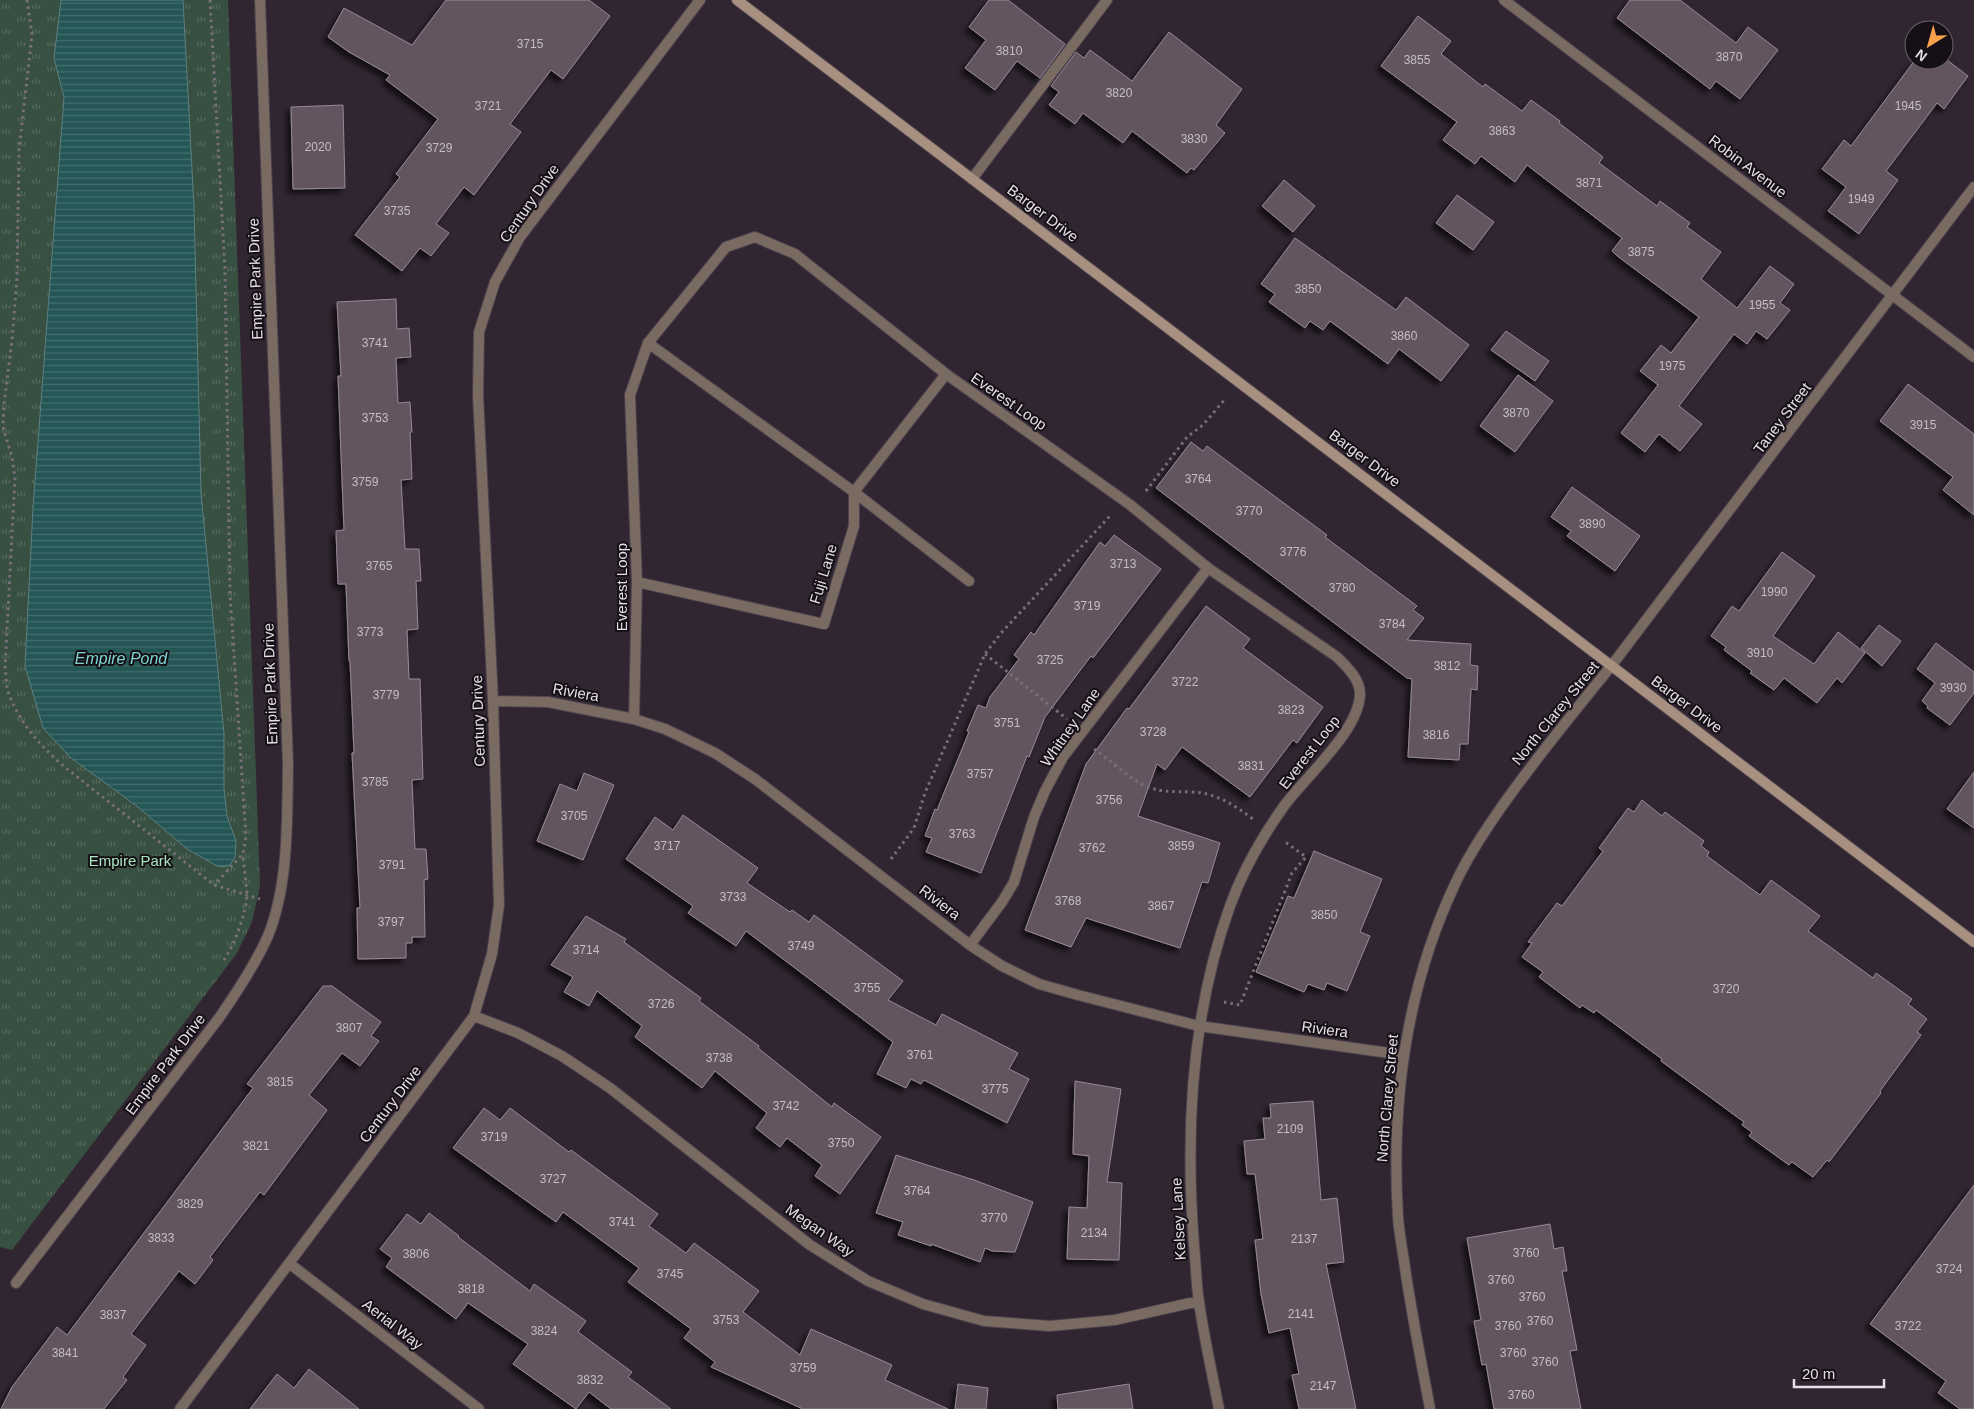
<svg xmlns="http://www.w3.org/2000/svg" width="1974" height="1409" font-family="Arial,sans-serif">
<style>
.park{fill:url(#park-tufts)}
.water{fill:url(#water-rules);stroke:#5e7f81}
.building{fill:#625461;stroke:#988996;filter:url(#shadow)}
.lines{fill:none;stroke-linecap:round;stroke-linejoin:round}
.service-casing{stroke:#4d434e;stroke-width:12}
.minor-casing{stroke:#4d434e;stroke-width:12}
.tertiary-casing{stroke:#4d434e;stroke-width:12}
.secondary-casing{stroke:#4d434e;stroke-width:12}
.path{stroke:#79707a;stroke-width:3;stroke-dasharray:2.5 4;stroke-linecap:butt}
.service{stroke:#796b61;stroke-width:10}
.minor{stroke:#796b61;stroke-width:10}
.tertiary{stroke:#796b61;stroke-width:10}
.secondary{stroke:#a7907f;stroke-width:10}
.labels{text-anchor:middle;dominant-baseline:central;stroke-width:4;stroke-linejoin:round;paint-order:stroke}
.number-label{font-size:12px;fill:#c5bcc5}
.street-label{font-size:15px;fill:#e6dee6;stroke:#151015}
.park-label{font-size:15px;fill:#a9e6bf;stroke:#151015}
.water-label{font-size:16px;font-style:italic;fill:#7fd5d5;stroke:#151015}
</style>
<defs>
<pattern id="park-tufts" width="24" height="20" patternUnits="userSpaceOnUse" patternTransform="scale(1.25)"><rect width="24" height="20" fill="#385041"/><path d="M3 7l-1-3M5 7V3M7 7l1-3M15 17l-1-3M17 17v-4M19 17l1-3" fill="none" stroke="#55695c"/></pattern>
<pattern id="water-rules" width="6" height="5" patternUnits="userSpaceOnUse" patternTransform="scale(1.25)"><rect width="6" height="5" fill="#245656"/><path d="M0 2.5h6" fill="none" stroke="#446e6e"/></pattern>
<filter id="shadow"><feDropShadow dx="-4.5" dy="4.5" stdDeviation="2.5" flood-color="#0009"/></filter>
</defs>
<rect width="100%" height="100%" fill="#302531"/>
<!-- park -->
<path class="park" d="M0 0H228L260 886 252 922 237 953 12 1250 0 1247Z"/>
<!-- water -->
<path class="water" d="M61 0H183L194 207 201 493 224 734V788L227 816 236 841 235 857 230 865 223 867 217 866 187 849 138 807 71 758 43 728 25 666 33 508 64 97 54 58Z"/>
<!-- building -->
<path class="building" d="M446 0H589L610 16 563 79 551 70 510 124 521 132 474 195 464 187 436 224 449 233 431 256 420 248 402 271 355 235 400 177 396 174 438 119 386 80 390 75 349 52 328 37 344 8 412 45Z
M989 0H1008L1065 44 1040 78 1017 61 995 90 965 68 986 40 969 27Z
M1630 0H1680L1736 43 1748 27 1778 50 1740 99 1716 81 1710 89 1617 18Z
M1418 16 1451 41 1441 54 1483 87 1485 84 1522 111 1531 100 1560 121 1559 123 1603 157 1599 163 1657 206 1660 201 1690 223 1687 227 1721 252 1701 279 1737 308 1770 266 1794 284 1780 303 1790 310 1767 339 1756 331 1747 344 1734 334 1679 406 1702 424 1680 451 1659 434 1645 452 1621 433 1658 385 1640 371 1661 345 1671 353 1699 317 1616 255 1612 251 1622 238 1527 165 1515 182 1481 156 1475 164 1443 140 1457 122 1381 66Z
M1169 32 1242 89 1216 125 1225 133 1194 170 1191 168 1187 173 1132 131 1123 143 1083 113 1075 124 1049 105 1059 92 1051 86 1076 52 1084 58 1090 50 1132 81Z
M1915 60H1947L1968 76 1944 109 1937 103 1886 171 1898 180 1859 234 1828 211 1846 187 1822 169 1844 140 1851 146Z
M343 105 345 188 293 189 291 107Z
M1284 180 1315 206 1293 232 1262 206Z
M1457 195 1494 222 1473 250 1436 223Z
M1295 238 1396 310 1406 297 1469 345 1441 381 1399 349 1388 364 1330 321 1323 330 1310 321 1305 328 1269 302 1275 294 1261 284Z
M396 299 397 329 409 328 411 357 396 358 398 403 410 402 412 432H410L412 479 401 480 405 549H419L421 581H416L418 629 407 630 409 679H420L423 779 412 780 415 849H426L428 879 424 880 425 937H412V943H406V958L358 959 357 908H360L352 753H354L350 661H349L346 584H338L336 531 344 530 338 376H341L337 302Z
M1506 331 1549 361 1535 381 1491 350Z
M1518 375 1553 401 1515 452 1480 426Z
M1908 384 1974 434V515L1943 490 1953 477 1880 421Z
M1191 442 1203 451 1207 446 1250 478 1327 535 1325 537 1417 606 1413 610 1424 618 1407 640 1471 644 1470 665 1478 666 1477 690 1471 689 1468 744H1460L1459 760 1408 757 1412 679 1407 678 1156 488Z
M1572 487 1640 536 1615 571 1567 536 1571 531 1551 517Z
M1114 535 1161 569 1093 658 1091 656 1045 717 1029 757 1027 756 981 873 926 852 932 838 925 836 935 809 937 810 969 732 967 731 978 705 986 708 990 697 1019 659 1014 655 1031 632 1034 635 1100 542 1105 546Z
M1782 552 1815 576 1773 636 1814 664 1838 632 1865 653 1842 683 1837 678 1817 703 1784 678 1774 690 1750 673 1752 671 1724 650 1726 647 1711 636 1732 606 1739 611Z
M1206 606 1250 639 1243 648 1323 707 1297 743 1293 740 1250 797 1182 747 1165 770 1157 764 1138 816 1220 843 1208 883 1202 882 1180 948 1086 918 1071 947 1025 930 1086 764 1127 708 1129 709Z
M1879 625 1901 641 1882 666 1861 648Z
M1936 643 1974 672V693L1950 725 1927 708 1928 706 1922 701 1935 683 1917 669Z
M1974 772V828L1947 809Z
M584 773 614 785 583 860 537 841 560 784 577 791Z
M1642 800 1662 816 1665 812 1704 841 1701 846 1709 852 1707 856 1760 895 1771 880 1820 916 1808 931 1873 978 1876 973 1912 999 1908 1004 1927 1019 1917 1032 1921 1035 1880 1091 1881 1093 1829 1162 1827 1160 1813 1177 1792 1162 1789 1165 1749 1136 1752 1132 1742 1125 1744 1122 1661 1061 1662 1059 1596 1010 1594 1013 1582 1005 1580 1008 1539 977 1543 972 1522 957 1532 943 1528 942 1557 903 1562 906 1603 851 1599 848 1628 808 1634 812Z
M683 815 758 868 747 883 790 912 792 910 809 922 814 915 903 981 888 1000 936 1025 942 1014 1018 1053 1009 1069 1029 1079 1007 1123 924 1080 921 1084 911 1079 906 1088 877 1074 893 1042 746 931 736 946 688 913 693 906 626 859 655 817 673 830Z
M1314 851 1382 879 1360 932 1370 936 1347 991 1327 983 1324 990 1308 984 1304 992 1256 972 1288 896 1294 898Z
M586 916 626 939 624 942 701 998 699 1001 759 1046 758 1048 832 1107 834 1103 881 1137 840 1194 815 1176 822 1165 787 1138 780 1147 756 1128 767 1113 715 1071 702 1088 635 1037 642 1026 597 991 589 1006 564 992 573 977 551 965Z
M323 986H332L381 1022 371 1036 379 1041 360 1066 342 1053 309 1095 327 1110 264 1195 260 1192 210 1257 213 1260 195 1284 179 1271 131 1334 146 1345 123 1377 127 1380 104 1409H1L12 1387 57 1327 67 1335 253 1088 247 1084Z
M1075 1081 1121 1089 1107 1182 1122 1183 1119 1260 1067 1259 1069 1207 1087 1208 1089 1156 1073 1154Z
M1313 1101 1321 1200 1337 1198 1344 1262 1326 1264 1356 1409H1299L1292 1375 1299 1374 1290 1328 1269 1333 1261 1294 1255 1240 1263 1239 1255 1174H1247L1244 1141 1265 1139 1263 1118H1271L1270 1104Z
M484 1108 500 1120 510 1108 569 1152 571 1150 658 1214 649 1226 686 1253 694 1243 759 1291 743 1312 800 1355 811 1329 892 1365 885 1380 948 1409H803L711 1367 715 1362 684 1338 691 1329 628 1282 639 1268 563 1212 556 1222 453 1148Z
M896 1155 974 1180 1033 1202 1015 1252 992 1251 985 1248 980 1262 931 1244V1246L898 1235 903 1222 876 1213Z
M1974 1185V1409H1960L1938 1393 1946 1381 1870 1324Z
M429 1213 459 1236 458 1237 530 1291 534 1284 586 1321 578 1332 632 1372 628 1377 671 1409H611L589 1392 576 1409 513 1364 528 1344 468 1303 456 1319 386 1267 392 1258 380 1249 407 1214 421 1224Z
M1550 1224 1554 1249 1563 1247 1567 1271H1562L1577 1350 1570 1351 1581 1409H1494L1486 1364 1482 1365 1474 1321 1481 1320 1467 1238Z
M309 1369 359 1409H250L277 1374 294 1388Z
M958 1384 988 1388 986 1409H955Z
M1129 1384 1133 1409H1058L1057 1395Z"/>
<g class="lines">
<!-- service casing -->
<g class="service-casing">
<path id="service" d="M972 179 1107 0
M648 343 854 492 969 581"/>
</g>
<!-- minor casing -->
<g class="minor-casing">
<path id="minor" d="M1504 0 1974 357
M637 582 824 624 854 526V492L946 374
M493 701 548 702 634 719 665 729 715 753 755 779 970 945 1002 966 1039 984 1078 995 1199 1026 1403 1055
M634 719 637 582 630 395 648 343 726 247 755 237 795 254 946 374 1129 504 1208 568 1337 657C1347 667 1360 679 1360 694 1359 731 1306 776 1284 806 1262 837 1243 870 1230 906 1191 1014 1185 1131 1194 1245 1196 1264 1196 1283 1199 1302 1204 1337 1212 1373 1219 1409
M970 945 1002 902 1014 882 1034 817 1045 791 1063 757 1208 568
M474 1016 518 1033 562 1056 610 1088 810 1245 868 1281 923 1304 984 1321 1050 1326 1115 1320 1199 1301
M290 1264 479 1409
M16 1283 219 1018C237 992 255 965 268 936 289 884 287 819 288 764L260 0
M180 1409 474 1016 492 954 499 905 493 701 478 395 479 332 495 282 520 237 700 0
M1430 1409C1421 1360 1411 1311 1404 1261 1402 1247 1399 1232 1398 1217 1391 1102 1406 987 1456 882 1468 856 1484 832 1500 809 1535 759 1574 712 1612 665"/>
</g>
<!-- tertiary casing -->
<g class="tertiary-casing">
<path id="tertiary" d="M1612 665 1974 187"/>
</g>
<!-- secondary casing -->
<g class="secondary-casing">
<path id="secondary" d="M737 0 1974 942"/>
</g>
<!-- path -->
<path class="path" d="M27 0 32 35 19 150 17 277 12 341 4 404 3 427 12 457 15 478 5 667C6 676 6 686 9 694 20 724 42 748 66 768L214 885 260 899
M210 0 225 270 230 594 246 837 243 854 214 885
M1146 491 1187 437 1203 425 1226 398
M985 654 1067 719
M1094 749C1107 758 1135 783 1148 787 1165 793 1173 791 1190 792 1215 792 1234 805 1253 819
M891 859 914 828 925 793 985 654 1001 633 1110 516
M224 960C234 946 247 911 247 894 246 881 244 868 243 855
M1224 1002 1240 1005 1292 873 1306 857 1284 841"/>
<!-- service -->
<use href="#service" class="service"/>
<!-- minor -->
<use href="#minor" class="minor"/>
<!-- tertiary -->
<use href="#tertiary" class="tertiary"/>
<!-- secondary -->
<use href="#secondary" class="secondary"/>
</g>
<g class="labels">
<!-- number labels -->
<g class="number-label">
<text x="530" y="44">3715</text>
<text x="1009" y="51">3810</text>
<text x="1729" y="57">3870</text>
<text x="1417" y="60">3855</text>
<text x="1119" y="93">3820</text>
<text x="488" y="106">3721</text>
<text x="1908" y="106">1945</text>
<text x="1502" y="131">3863</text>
<text x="1194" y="139">3830</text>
<text x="318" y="147">2020</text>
<text x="439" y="148">3729</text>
<text x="1589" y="183">3871</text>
<text x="1861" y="199">1949</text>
<text x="397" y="211">3735</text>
<text x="1641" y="252">3875</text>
<text x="1308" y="289">3850</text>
<text x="1762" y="305">1955</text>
<text x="1404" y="336">3860</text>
<text x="375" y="343">3741</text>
<text x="1672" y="366">1975</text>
<text x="1516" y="413">3870</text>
<text x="375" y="418">3753</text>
<text x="1923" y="425">3915</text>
<text x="1198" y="479">3764</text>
<text x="365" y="482">3759</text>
<text x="1249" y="511">3770</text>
<text x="1592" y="524">3890</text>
<text x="1293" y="552">3776</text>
<text x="1123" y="564">3713</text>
<text x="379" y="566">3765</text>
<text x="1342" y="588">3780</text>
<text x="1774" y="592">1990</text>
<text x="1087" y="606">3719</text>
<text x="1392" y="624">3784</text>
<text x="370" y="632">3773</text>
<text x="1760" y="653">3910</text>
<text x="1050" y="660">3725</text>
<text x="1447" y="666">3812</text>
<text x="1185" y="682">3722</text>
<text x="1953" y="688">3930</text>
<text x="386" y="695">3779</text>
<text x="1291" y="710">3823</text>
<text x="1007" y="723">3751</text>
<text x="1153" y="732">3728</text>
<text x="1436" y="735">3816</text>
<text x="1251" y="766">3831</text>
<text x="980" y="774">3757</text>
<text x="375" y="782">3785</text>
<text x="1109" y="800">3756</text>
<text x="574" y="816">3705</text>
<text x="962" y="834">3763</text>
<text x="667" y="846">3717</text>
<text x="1181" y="846">3859</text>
<text x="1092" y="848">3762</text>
<text x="392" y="865">3791</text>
<text x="733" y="897">3733</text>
<text x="1068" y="901">3768</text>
<text x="1161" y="906">3867</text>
<text x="1324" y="915">3850</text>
<text x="391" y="922">3797</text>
<text x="801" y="946">3749</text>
<text x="586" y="950">3714</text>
<text x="867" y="988">3755</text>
<text x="1726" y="989">3720</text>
<text x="661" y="1004">3726</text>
<text x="349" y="1028">3807</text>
<text x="920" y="1055">3761</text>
<text x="719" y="1058">3738</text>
<text x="280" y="1082">3815</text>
<text x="995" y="1089">3775</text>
<text x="786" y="1106">3742</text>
<text x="1290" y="1129">2109</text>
<text x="494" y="1137">3719</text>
<text x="841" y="1143">3750</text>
<text x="256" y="1146">3821</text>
<text x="553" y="1179">3727</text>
<text x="917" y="1191">3764</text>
<text x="190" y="1204">3829</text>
<text x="994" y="1218">3770</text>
<text x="622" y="1222">3741</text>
<text x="1094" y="1233">2134</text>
<text x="161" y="1238">3833</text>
<text x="1304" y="1239">2137</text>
<text x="1526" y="1253">3760</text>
<text x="416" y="1254">3806</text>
<text x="1949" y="1269">3724</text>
<text x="670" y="1274">3745</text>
<text x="1501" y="1280">3760</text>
<text x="471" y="1289">3818</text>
<text x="1532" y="1297">3760</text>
<text x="1301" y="1314">2141</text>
<text x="113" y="1315">3837</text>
<text x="726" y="1320">3753</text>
<text x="1540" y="1321">3760</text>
<text x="1508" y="1326">3760</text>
<text x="1908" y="1326">3722</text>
<text x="544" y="1331">3824</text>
<text x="65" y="1353">3841</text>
<text x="1513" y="1353">3760</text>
<text x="1545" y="1362">3760</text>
<text x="803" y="1368">3759</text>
<text x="590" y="1380">3832</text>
<text x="1323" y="1386">2147</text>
<text x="1521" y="1395">3760</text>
</g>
<!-- street labels -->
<g class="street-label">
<text transform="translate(1748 166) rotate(37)">Robin Avenue</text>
<text transform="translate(529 203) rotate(-55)">Century Drive</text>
<text transform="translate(1043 213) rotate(37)">Barger Drive</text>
<text transform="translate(255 279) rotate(-92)">Empire Park Drive</text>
<text transform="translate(1009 401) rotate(35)">Everest Loop</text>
<text transform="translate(1782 418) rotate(-53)">Taney Street</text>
<text transform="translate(1365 458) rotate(37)">Barger Drive</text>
<text transform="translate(823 574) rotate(-73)">Fuji Lane</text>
<text transform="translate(621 587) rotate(-90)">Everest Loop</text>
<text transform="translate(270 684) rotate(-92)">Empire Park Drive</text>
<text transform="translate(576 692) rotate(10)">Riviera</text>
<text transform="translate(1687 704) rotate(37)">Barger Drive</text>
<text transform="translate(1555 713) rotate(-51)">North Clarey Street</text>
<text transform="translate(478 721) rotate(-92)">Century Drive</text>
<text transform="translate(1070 727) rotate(-55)">Whitney Lane</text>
<text transform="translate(1309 752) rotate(-52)">Everest Loop</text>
<text transform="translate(940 902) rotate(37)">Riviera</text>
<text transform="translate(1325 1029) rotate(8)">Riviera</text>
<text transform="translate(165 1064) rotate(-53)">Empire Park Drive</text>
<text transform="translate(1387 1098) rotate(-85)">North Clarey Street</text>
<text transform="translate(390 1104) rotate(-53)">Century Drive</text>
<text transform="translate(1178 1219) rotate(-93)">Kelsey Lane</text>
<text transform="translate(820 1230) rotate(35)">Megan Way</text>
<text transform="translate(393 1324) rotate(38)">Aerial Way</text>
</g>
<!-- park labels -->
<g class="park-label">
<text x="130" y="860">Empire Park</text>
</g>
<!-- water labels -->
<g class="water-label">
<text x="121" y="658">Empire Pond</text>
</g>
</g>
<!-- north arrow -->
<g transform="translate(1929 45) rotate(217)"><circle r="24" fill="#151015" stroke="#696269"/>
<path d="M0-4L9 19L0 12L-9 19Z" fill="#f9a04d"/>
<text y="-8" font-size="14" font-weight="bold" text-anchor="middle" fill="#e6dee6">N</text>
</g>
<!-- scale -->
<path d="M1794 1379v8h90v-8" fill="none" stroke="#e6dee6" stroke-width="2.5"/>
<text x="1802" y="1379" font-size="15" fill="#e6dee6" stroke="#151015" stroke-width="4" paint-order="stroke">20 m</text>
</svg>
